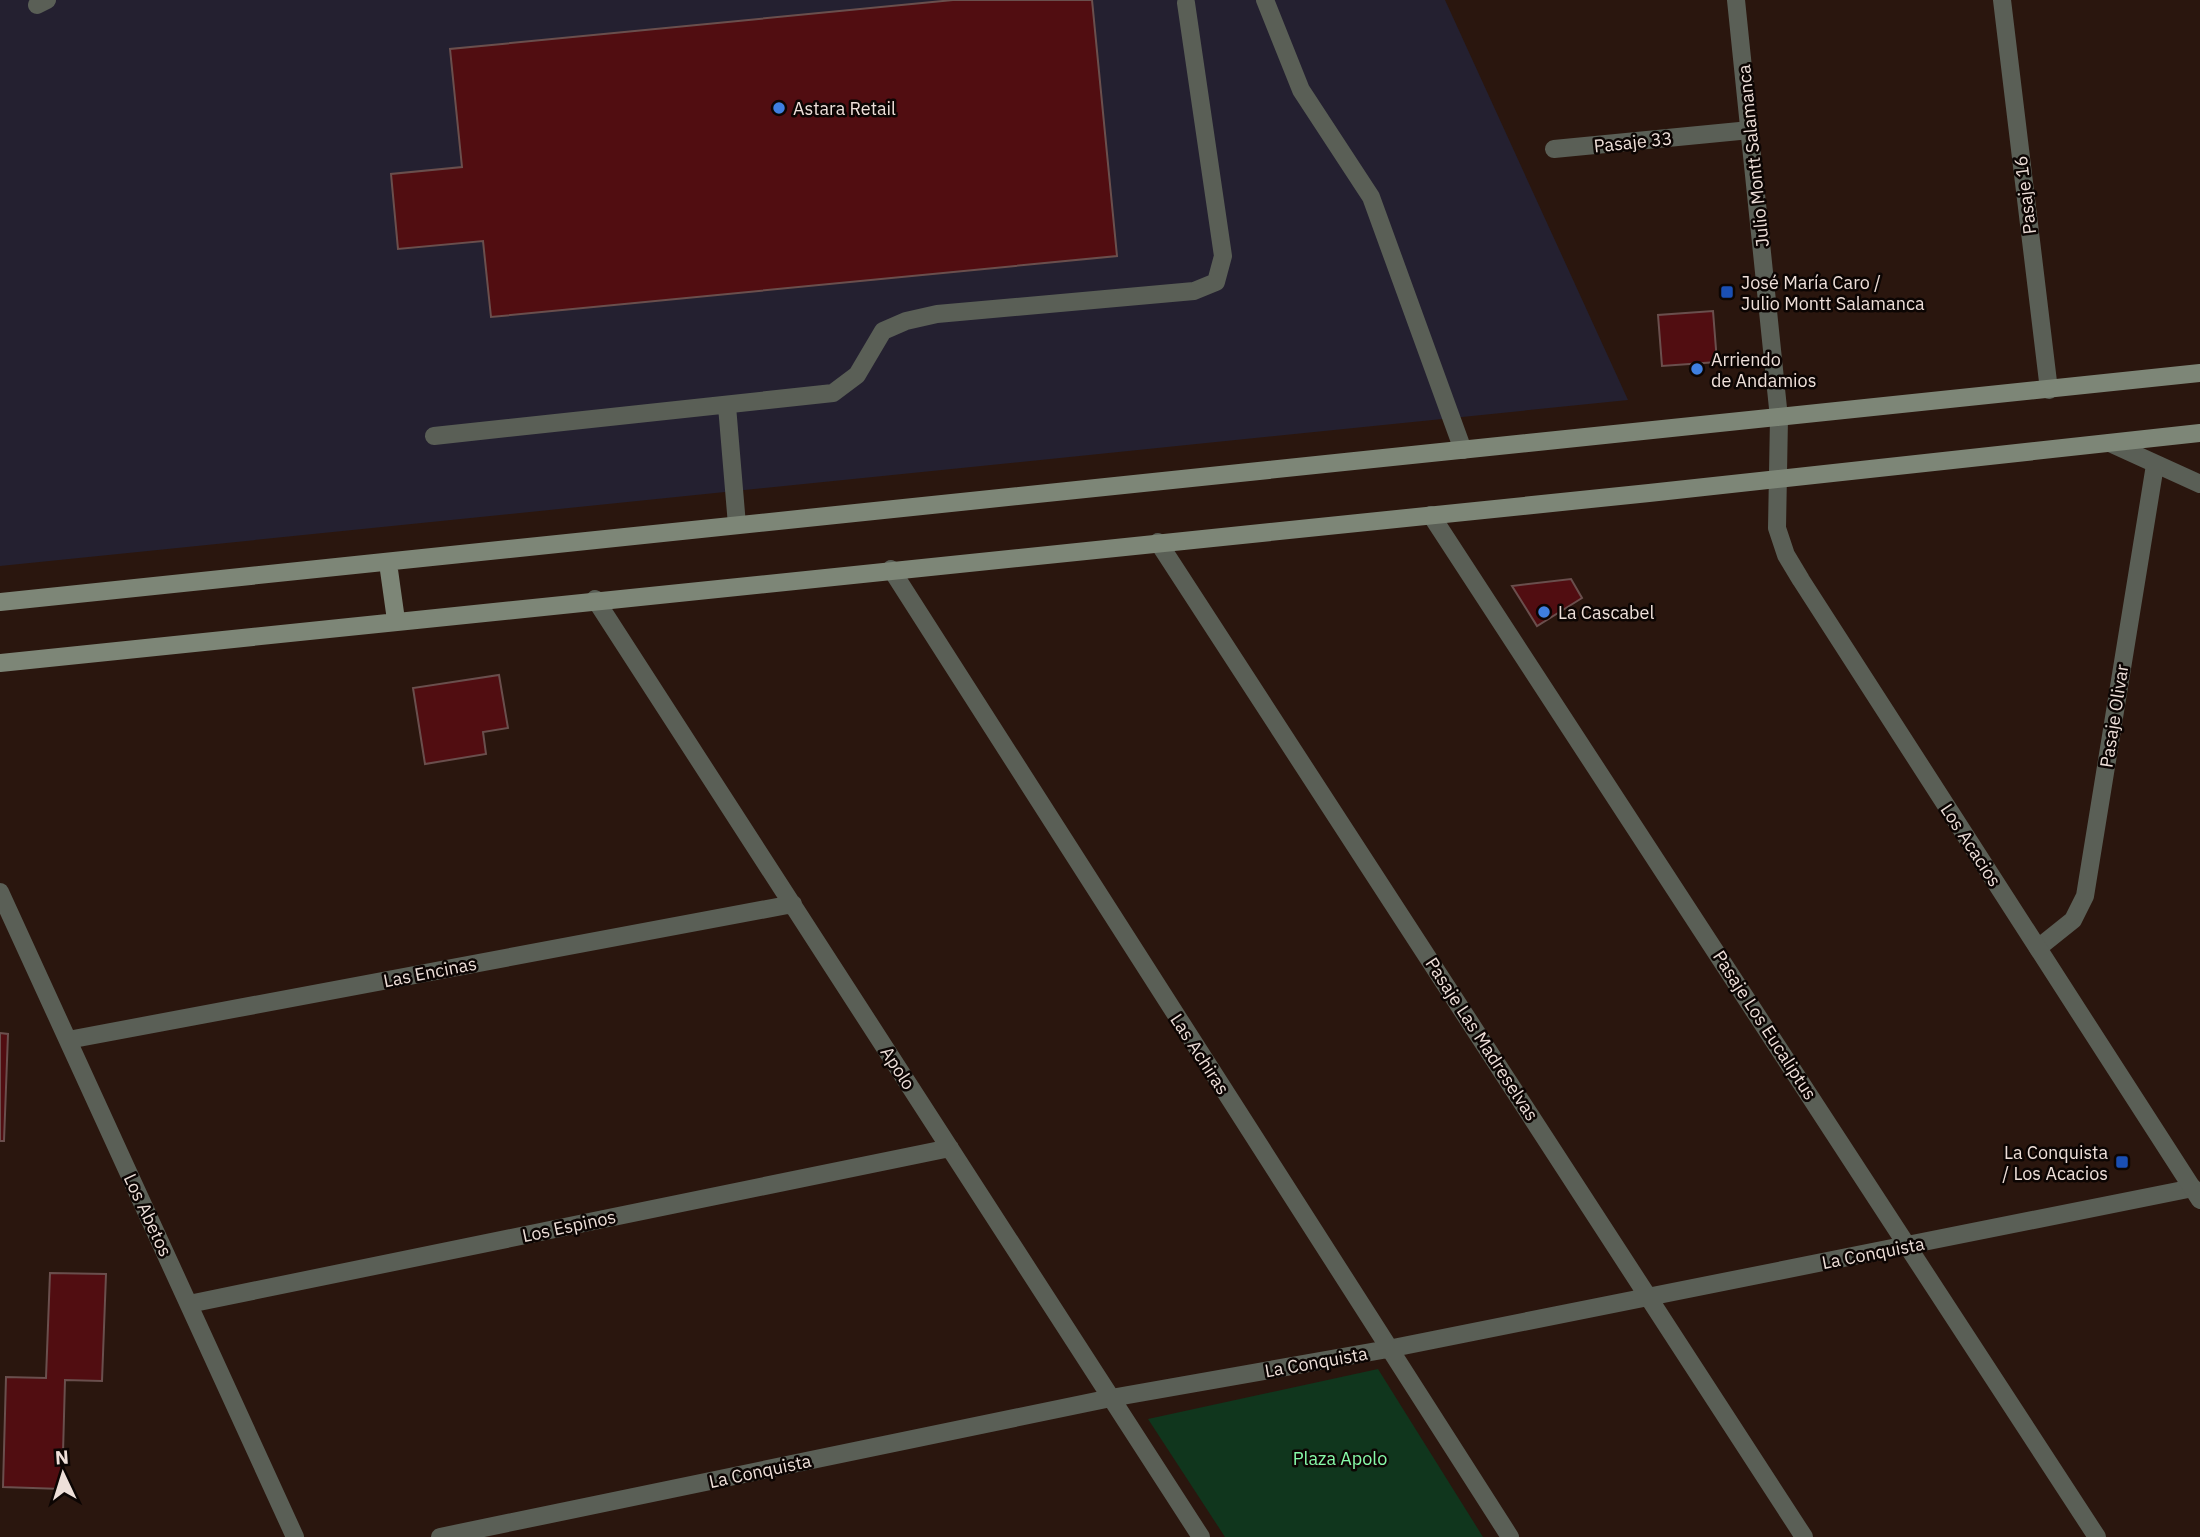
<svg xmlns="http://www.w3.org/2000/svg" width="2200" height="1537" font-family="'IBM Plex Sans',sans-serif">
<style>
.industrial{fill:#242030}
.green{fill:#10361d}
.building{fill:#510d11;stroke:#6a4f4d;stroke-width:2}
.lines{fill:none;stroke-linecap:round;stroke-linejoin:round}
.service{stroke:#5a5f56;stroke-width:18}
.minor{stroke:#5a5f56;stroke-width:18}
.tertiary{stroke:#5a5f56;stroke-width:18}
.secondary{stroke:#7d8677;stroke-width:18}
.shop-dot{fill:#3f7fe0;stroke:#0c0503;stroke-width:2.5}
.transit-dot{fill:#1a4fb4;stroke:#0c0503;stroke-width:2.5}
.labels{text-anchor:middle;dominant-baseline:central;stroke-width:5;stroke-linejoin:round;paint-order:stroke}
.poi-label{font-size:18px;fill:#eedfd9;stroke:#0c0503;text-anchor:start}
.street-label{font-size:18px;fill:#eedfd9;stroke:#0c0503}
.park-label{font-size:18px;fill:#87faa9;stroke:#0c0503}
</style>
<rect width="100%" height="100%" fill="#2a160e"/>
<!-- industrial -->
<path class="industrial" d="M0 0H1445L1628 400 0 566Z"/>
<!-- green -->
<path class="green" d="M1378 1369 1483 1537H1225L1148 1419Z"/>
<!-- building -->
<path class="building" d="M953 0H1092L1117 256 491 317 483 241 398 249 391 174 462 167 450 49Z
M1713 311 1717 362 1662 366 1658 315Z
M1571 579 1582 598 1537 626 1512 586Z
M499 675 508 728 483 732 486 754 425 764 413 688Z
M0 1033 8 1034 4 1141H0Z
M50 1273 106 1274 102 1381 65 1380 62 1489 3 1487 6 1377 46 1378Z"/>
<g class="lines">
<!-- service -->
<path class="service" d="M1265 0 1301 90 1371 197 1463 450
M37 5 47 0
M727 406 737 525
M434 436 833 393 857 375 883 331 906 321 937 314 1194 291 1216 282 1223 256 1186 3"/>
<!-- minor -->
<path class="minor" d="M2002 0 2049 390
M1554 149 1750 130
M2110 443 2200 484
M1431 515 2097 1537
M1158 542 1804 1537
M891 569 1510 1537
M595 599 1201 1537
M0 892 295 1537
M2038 948 2073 920 2085 896 2155 465
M68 1040 793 904
M189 1304 950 1148
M440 1537 1111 1398 1388 1349 2193 1188"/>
<!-- tertiary -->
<path class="tertiary" d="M1736 0 1779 418 1777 528 1786 555 1801 580 2200 1200"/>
<!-- secondary -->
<path class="secondary" d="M388 563 396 620
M0 602 2200 373
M0 663 1649 493 2200 433"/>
</g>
<!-- markers -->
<g class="shop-dot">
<circle cx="779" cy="108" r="7"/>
<circle cx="1697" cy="369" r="7"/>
<circle cx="1544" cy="612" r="7"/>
</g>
<g class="transit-dot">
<rect x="1720" y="285" width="14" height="14" rx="3.5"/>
<rect x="2115" y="1155" width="14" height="14" rx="3.5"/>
</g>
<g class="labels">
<!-- poi labels -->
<g class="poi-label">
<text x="793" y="108">Astara Retail</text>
<text x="1741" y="282">José María Caro /<tspan x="1741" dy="21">Julio Montt Salamanca</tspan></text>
<text x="1711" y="359">Arriendo<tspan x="1711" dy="21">de Andamios</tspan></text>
<text x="1558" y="612">La Cascabel</text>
<text x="2108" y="1152" text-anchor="end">La Conquista<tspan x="2108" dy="21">/ Los Acacios</tspan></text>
</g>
<!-- street labels -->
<g class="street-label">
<text transform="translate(1633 142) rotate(-6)">Pasaje 33</text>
<text transform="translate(1753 156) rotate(-96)">Julio Montt Salamanca</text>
<text transform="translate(2025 195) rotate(-97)">Pasaje 16</text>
<text transform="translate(2114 716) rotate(-81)">Pasaje Olivar</text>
<text transform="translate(1971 845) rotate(57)">Los Acacios</text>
<text transform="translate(430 972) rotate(-11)">Las Encinas</text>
<text transform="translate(1765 1025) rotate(57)">Pasaje Los Eucaliptus</text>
<text transform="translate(1482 1039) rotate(57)">Pasaje Las Madreselvas</text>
<text transform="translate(1200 1054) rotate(57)">Las Achiras</text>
<text transform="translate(898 1068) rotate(57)">Apolo</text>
<text transform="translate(148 1215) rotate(65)">Los Abetos</text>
<text transform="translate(569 1226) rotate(-12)">Los Espinos</text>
<text transform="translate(1873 1253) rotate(-11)">La Conquista</text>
<text transform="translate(1316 1362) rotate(-10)">La Conquista</text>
<text transform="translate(760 1471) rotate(-12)">La Conquista</text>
</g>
<!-- park labels -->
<g class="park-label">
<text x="1340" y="1458">Plaza Apolo</text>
</g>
</g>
<!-- north arrow -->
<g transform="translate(63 1474) rotate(356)" stroke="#0c0503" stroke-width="5" paint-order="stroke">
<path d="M0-5L12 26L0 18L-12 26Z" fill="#eedfd9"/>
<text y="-10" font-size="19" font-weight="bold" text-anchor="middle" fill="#eedfd9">N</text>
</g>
</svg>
